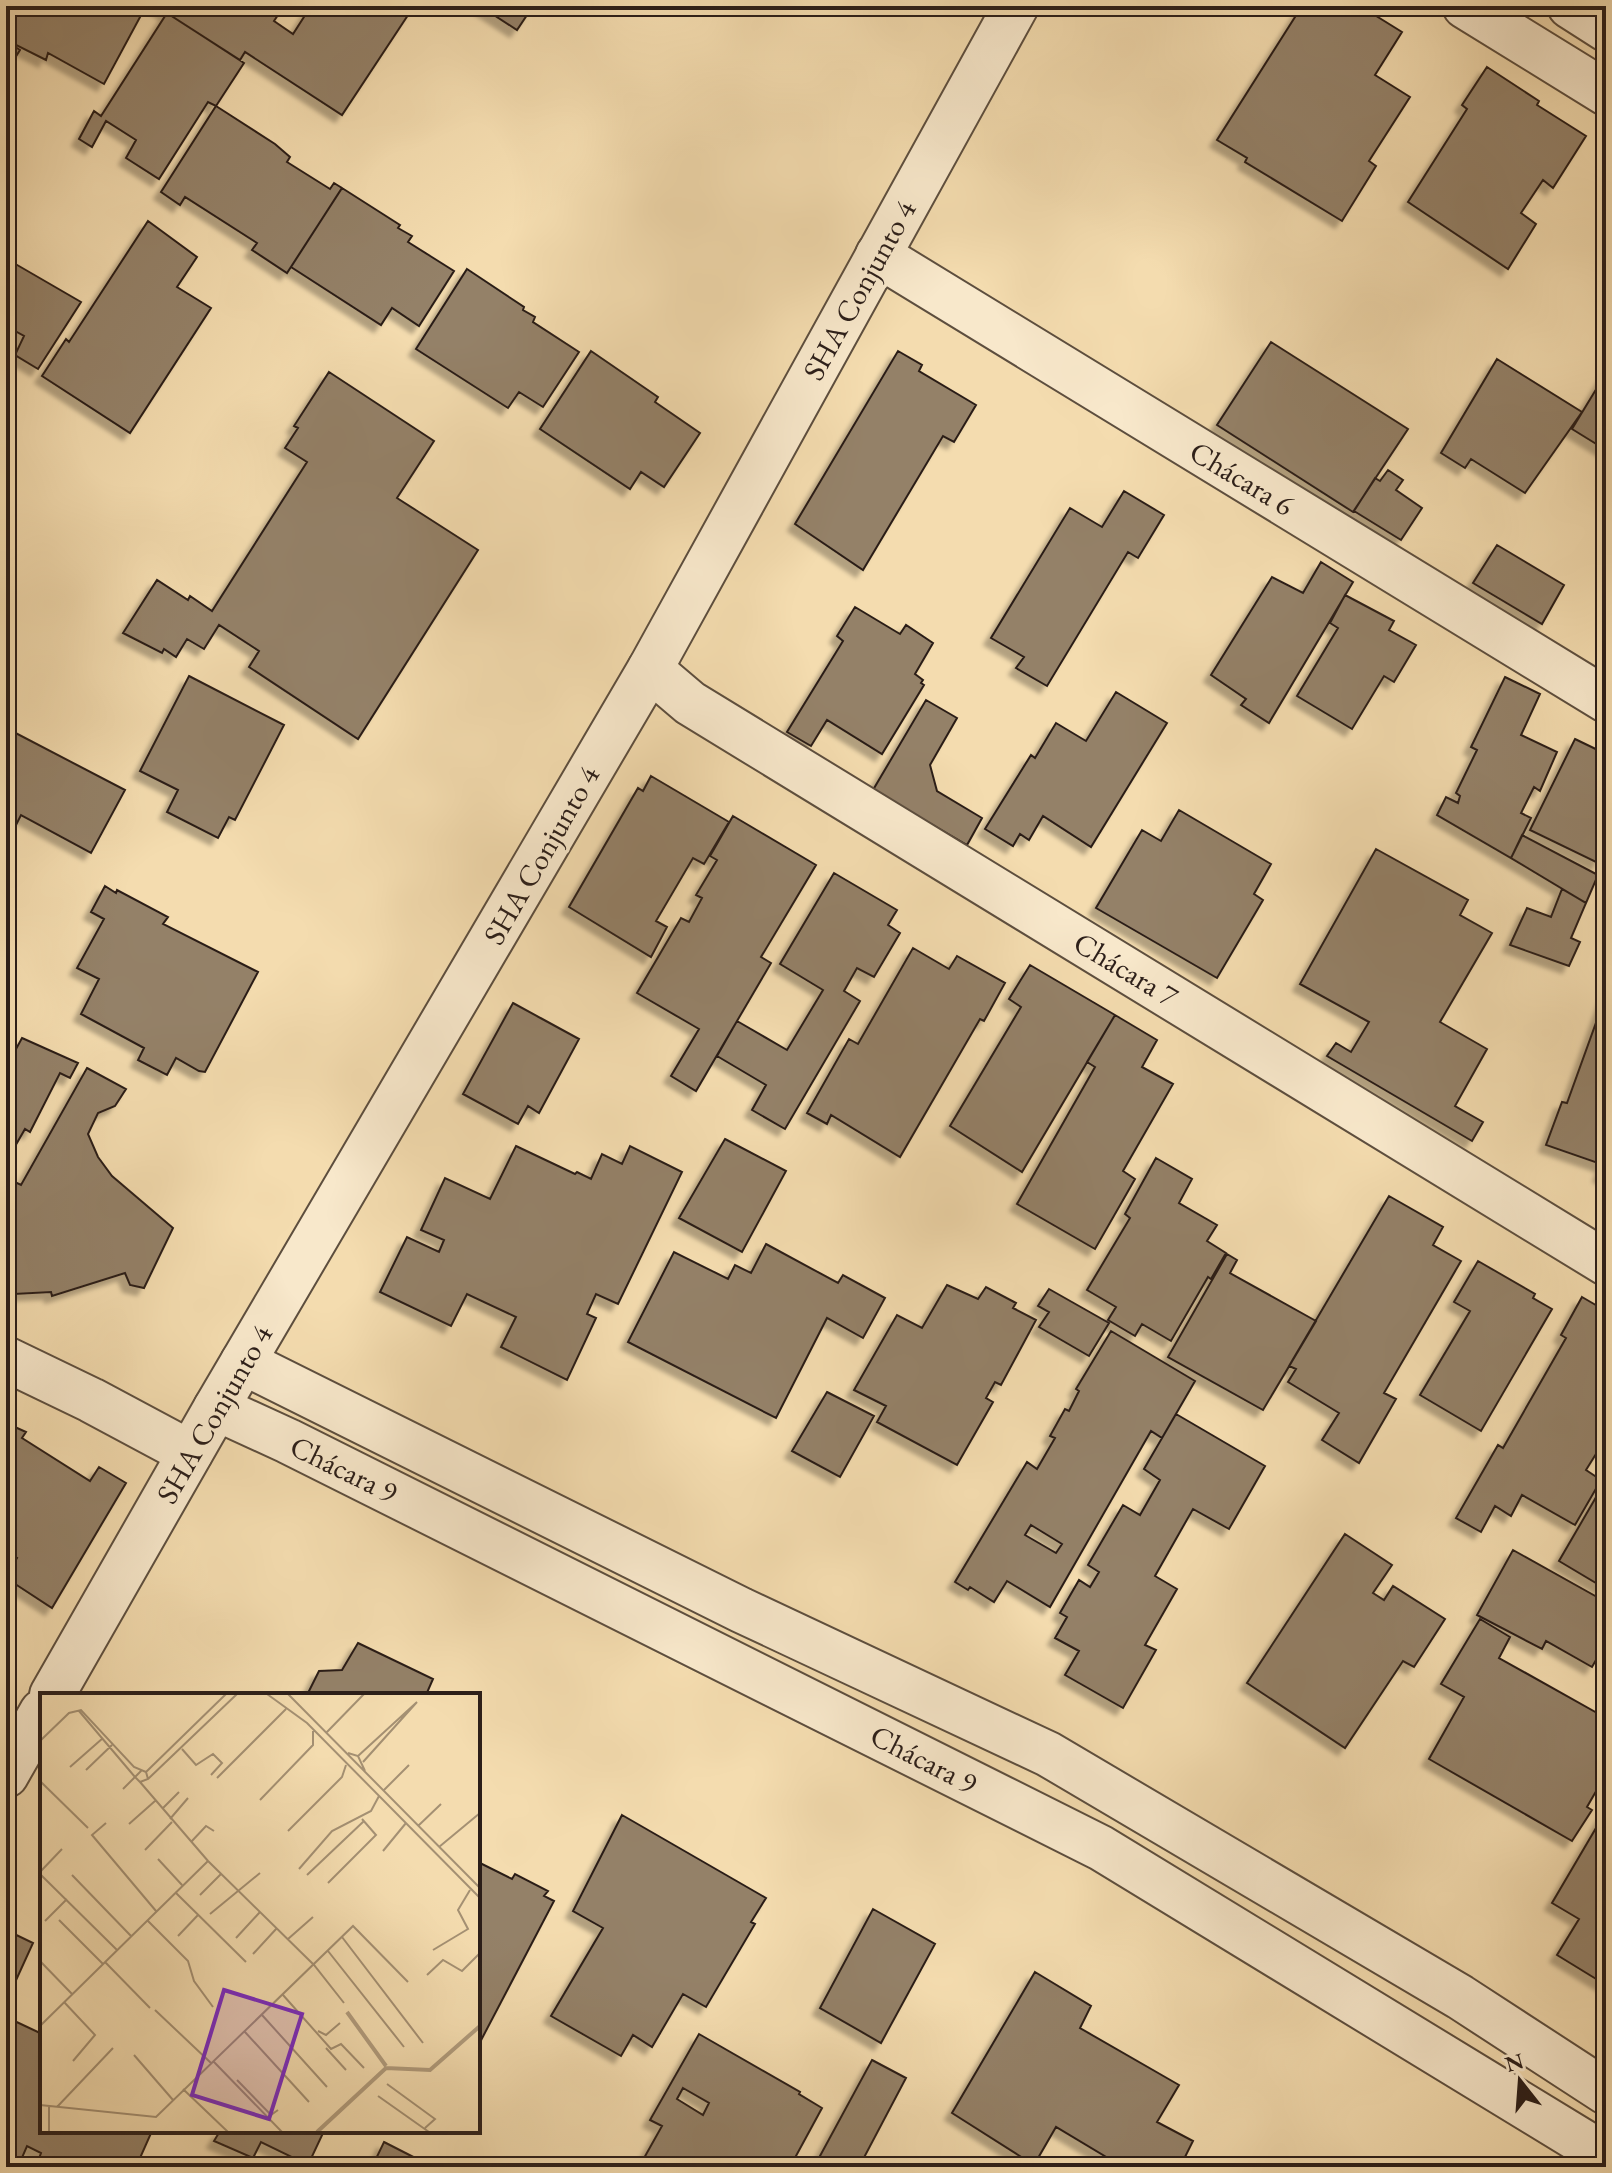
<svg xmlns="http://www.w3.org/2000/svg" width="1612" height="2173" font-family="'EB Garamond',serif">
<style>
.building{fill:#948167;stroke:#2b1e19;stroke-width:2;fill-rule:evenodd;filter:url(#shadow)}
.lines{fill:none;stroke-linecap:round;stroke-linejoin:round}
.minor-casing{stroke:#5d4e3e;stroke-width:48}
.tertiary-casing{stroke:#5d4e3e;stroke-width:48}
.minor{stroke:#f8e8cb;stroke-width:44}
.tertiary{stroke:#f8e8cb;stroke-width:44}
.labels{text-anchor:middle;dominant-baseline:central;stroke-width:7;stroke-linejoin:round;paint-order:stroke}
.street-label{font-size:30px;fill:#2b1e19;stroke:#f8e8cb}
.inset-river{fill:none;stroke:#b09b7c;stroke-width:4}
.inset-road{fill:none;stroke:#a49073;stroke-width:2}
.view{fill:#7b2cbf;fill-opacity:0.15;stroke:#7b2cbf;stroke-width:4}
.inset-edge{fill:none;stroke:#2b1e19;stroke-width:4}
</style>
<defs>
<filter id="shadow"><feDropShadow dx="-7" dy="7" stdDeviation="2" flood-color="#0004"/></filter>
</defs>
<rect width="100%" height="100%" fill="#f4dcaf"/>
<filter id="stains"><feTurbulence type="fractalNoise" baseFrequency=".0025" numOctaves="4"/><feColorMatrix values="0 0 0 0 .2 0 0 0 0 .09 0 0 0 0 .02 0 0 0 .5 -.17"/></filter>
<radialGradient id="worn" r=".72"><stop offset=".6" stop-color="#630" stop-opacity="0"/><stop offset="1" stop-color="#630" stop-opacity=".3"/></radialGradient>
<!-- building -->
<path class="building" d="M8 6H146L104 84 48 53 46 60 6 40Z
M156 6H284L274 21 293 34 311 6H414L342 115 245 52 240 60Z
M480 6H533L517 30Z
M1302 6H1360L1402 32 1375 75 1410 97 1369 161 1376 166 1342 221 1245 162 1247 158 1217 140Z
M167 13 244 63 216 106 208 102 159 179 126 158 136 140 106 121 92 147 79 139 94 111 101 116Z
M6 41 20 50 6 72Z
M1487 67 1539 101 1537 105 1586 136 1553 188 1543 180 1521 213 1536 224 1508 269 1408 202 1467 109 1462 105Z
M216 106 275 144 290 157 287 162 330 189 334 183 342 188 287 273 252 250 257 243 185 197 180 205 161 192Z
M342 188 400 225 398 228 412 236 408 242 454 271 419 326 392 308 381 325 291 267Z
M148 221 197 257 177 287 211 308 130 433 42 376 66 339 69 342Z
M12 262 81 302 38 369 15 355 24 336 6 326V272Z
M467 269 524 307 523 310 535 317 533 322 579 352 543 407 519 392 508 408 416 349Z
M1271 342 1408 429 1353 512 1217 425Z
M591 351 658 397 655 402 700 433 664 487 641 472 630 489 540 429Z
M898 351 922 365 919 371 976 405 954 442 943 436 863 570 795 524Z
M1497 359 1582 412 1525 493 1471 459 1465 468 1441 453Z
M329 372 434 441 397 498 478 550 358 739 249 667 259 651 219 625 204 649 187 639 176 657 164 649 162 653 123 633 157 580 188 600 190 596 212 611 307 462 285 448 298 428 294 426Z
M1606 373V450L1572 429Z
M1388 470 1403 480 1396 490 1422 508 1401 540 1354 511 1375 478 1380 481Z
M1124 491 1164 515 1138 558 1128 552 1047 686 1016 668 1024 657 991 638 1070 508 1102 527Z
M1497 545 1564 585 1542 624 1473 583Z
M1321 562 1353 582 1269 723 1241 705 1246 699 1211 675 1272 577 1303 593Z
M1345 595 1394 621 1389 630 1416 645 1394 682 1384 676 1352 729 1297 696 1338 628 1330 623Z
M855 607 900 634 906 625 933 643 915 674 923 680 921 683 924 685 882 754 827 720 811 746 787 732 843 641 837 636Z
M189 676 284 725 235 820 229 817 218 838 167 812 178 790 140 771Z
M1505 677 1540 694 1521 735 1557 752 1540 791 1534 787 1521 813 1531 818 1511 858 1437 815 1446 797 1458 803 1460 796 1456 793 1477 750 1471 747Z
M1116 692 1167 723 1091 847 1043 816 1029 840 1020 834 1013 846 985 829 1031 755 1035 758 1056 723 1086 741Z
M926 700 957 718 930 765 937 791 982 818 967 845 873 790Z
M6 728 125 790 91 853 21 815 10 837 6 835Z
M1575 739 1606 754V848L1598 863 1530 830Z
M651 776 729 822 704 864 693 858 656 921 667 927 651 957 569 907 638 788 643 791Z
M1179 810 1271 864 1254 894 1263 900 1217 978 1096 908 1142 830 1161 841Z
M733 816 816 865 761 957 771 963 696 1091 671 1076 699 1029 637 993 681 918 689 922 702 898 696 895 717 860 710 856Z
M1522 835 1598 875 1586 903 1511 858Z
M1376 849 1468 900 1460 915 1492 933 1440 1022 1487 1049 1455 1106 1483 1122 1472 1141 1327 1056 1336 1043 1351 1052 1369 1022 1300 984Z
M834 873 897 910 888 925 900 933 874 977 857 968 844 991 860 1001 785 1129 752 1110 766 1085 717 1056 737 1021 787 1050 823 990 780 964Z
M105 886 116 893 117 890 168 917 163 924 258 972 205 1072 199 1071 176 1058 167 1075 138 1060 144 1048 81 1014 99 979 77 968 104 919 91 912Z
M1562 889 1586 903 1571 938 1580 942 1569 966 1510 945 1527 908 1551 917Z
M913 948 949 969 957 956 1005 983 984 1021 980 1019 900 1157 831 1115 827 1124 807 1113 849 1039 858 1044Z
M1030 965 1115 1015 1022 1172 950 1126 1021 1007 1009 999Z
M1606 995V1177L1600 1175 1604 1165 1546 1145 1562 1102 1567 1103Z
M513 1003 579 1039 539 1113 528 1106 518 1124 463 1094Z
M1115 1015 1157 1040 1142 1067 1173 1084 1123 1171 1135 1179 1095 1249 1017 1204 1095 1067 1087 1062Z
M22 1038 78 1063 70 1078 60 1073 30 1132 25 1129 6 1162V1057L10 1060Z
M87 1068 126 1089 115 1106 98 1113 88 1134 98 1157 112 1176 173 1228 144 1288 130 1285 125 1273 52 1296 51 1292 14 1294 6 1271V1201L10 1200 9 1193 15 1182 21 1185Z
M725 1139 786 1171 742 1252 679 1218Z
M516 1146 575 1174 577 1172 591 1179 602 1154 622 1164 630 1146 682 1172 618 1304 596 1294 587 1314 596 1318 567 1380 501 1347 516 1317 467 1294 451 1326 380 1292 407 1237 439 1252 444 1240 421 1230 445 1178 490 1199Z
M1156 1158 1192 1179 1179 1203 1217 1225 1207 1241 1226 1253 1211 1279 1208 1277 1171 1341 1142 1324 1135 1336 1108 1320 1116 1307 1087 1290 1130 1218 1125 1214Z
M1389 1196 1443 1227 1433 1245 1461 1261 1384 1393 1396 1399 1359 1463 1322 1440 1339 1413 1288 1382 1296 1369 1289 1366Z
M766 1244 838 1283 843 1275 885 1298 863 1338 827 1318 776 1418 628 1342 674 1252 728 1279 735 1265 751 1273Z
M1227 1254 1237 1260 1230 1273 1316 1321 1263 1410 1168 1357Z
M1478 1261 1535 1294 1533 1298 1552 1309 1481 1431 1420 1395 1470 1311 1454 1302Z
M947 1285 978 1299 986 1287 1016 1303 1013 1308 1036 1320 1001 1385 995 1382 986 1398 993 1402 957 1465 877 1422 886 1406 854 1390 897 1315 922 1328Z
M1049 1289 1109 1323 1089 1356 1039 1327 1049 1312 1038 1306Z
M1582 1297 1606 1311V1438L1586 1470 1601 1480 1575 1525 1522 1495 1511 1516 1495 1506 1481 1532 1456 1518 1498 1445 1503 1448 1566 1338 1561 1335Z
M1111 1331 1195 1381 1162 1438 1151 1431 1050 1607 1007 1581 994 1602 970 1587 968 1590 955 1582 1027 1462 1037 1469 1055 1438 1050 1436 1065 1409 1069 1411 1079 1391 1076 1389ZM1031 1525 1062 1544 1056 1553 1025 1535Z
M827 1392 874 1416 840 1477 792 1451Z
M1176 1414 1265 1466 1229 1529 1193 1509 1155 1576 1177 1589 1145 1645 1156 1650 1123 1708 1065 1675 1079 1651 1055 1638 1067 1617 1060 1613 1079 1580 1090 1587 1099 1572 1088 1565 1123 1505 1140 1515 1160 1480 1144 1469Z
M6 1423 26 1432 22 1438 90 1481 99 1467 126 1483 52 1608 6 1578 17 1558 6 1552Z
M1606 1480V1589L1559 1561Z
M1345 1534 1392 1565 1373 1593 1384 1600 1393 1586 1445 1619 1414 1667 1403 1661 1345 1748 1247 1683Z
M1513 1550 1606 1602V1656L1600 1653 1592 1667 1546 1641 1542 1649 1477 1615Z
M1480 1619 1510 1637 1499 1658 1606 1718V1774L1587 1807 1592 1810 1572 1841 1429 1759 1464 1697 1441 1684Z
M358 1643 433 1679 426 1695H307L319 1671 342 1670Z
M1606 1811V1985L1557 1955 1579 1919 1552 1903Z
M622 1815 766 1898 751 1922 755 1924 706 2007 683 1994 652 2047 633 2035 621 2056 551 2016 603 1928 573 1911Z
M478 1862 512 1879 515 1874 548 1891 544 1896 554 1901 478 2046Z
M873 1909 935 1944 881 2043 820 2008Z
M6 1930 33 1943 7 2000 6 1999Z
M1035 1972 1091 2006 1080 2028 1179 2085 1157 2122 1193 2141 1180 2167H1123L1056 2127 1034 2165 952 2113Z
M6 2017 42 2034V2131H152L136 2167H43L37 2164 41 2153 27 2146 18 2167H6Z
M699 2034 800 2092 799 2094 822 2108 790 2167H639L662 2126 650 2120ZM683 2088 709 2103 703 2115 677 2099Z
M872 2060 906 2078 859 2167H814Z
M220 2131H324L308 2165 261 2142 253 2158 214 2141Z
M384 2142 433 2167H372Z"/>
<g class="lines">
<!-- minor casing -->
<g class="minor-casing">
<path id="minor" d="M1465 6 1606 93
M1570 6 1606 29
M878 255 1606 700
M650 669 690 703 1606 1263
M6 1359 91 1400 190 1453
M243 1362 741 1610 1048 1754 1460 1997 1606 2092
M216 1408 288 1441 1101 1848 1606 2156"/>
</g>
<!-- tertiary casing -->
<g class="tertiary-casing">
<path id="tertiary" d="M52 1695 216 1408 650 669 1016 6
M6 1775 42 1712"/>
</g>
<!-- minor -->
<use href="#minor" class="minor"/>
<!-- tertiary -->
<use href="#tertiary" class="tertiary"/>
</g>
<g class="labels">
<!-- street labels -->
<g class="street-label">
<text transform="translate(859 290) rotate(-61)">SHA Conjunto 4</text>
<text transform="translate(1242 478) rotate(31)">Chácara 6</text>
<text transform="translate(541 855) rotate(-60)">SHA Conjunto 4</text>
<text transform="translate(1126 969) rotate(31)">Chácara 7</text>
<text transform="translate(214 1414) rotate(-60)">SHA Conjunto 4</text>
<text transform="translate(344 1469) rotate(26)">Chácara 9</text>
<text transform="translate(924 1759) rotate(27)">Chácara 9</text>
</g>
</g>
<!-- overview -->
<g transform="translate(40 1693)">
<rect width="440" height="440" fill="#f4dcaf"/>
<path class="inset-river" d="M307 319 346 373M277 439 346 375 390 377 440 333"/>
<path class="inset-road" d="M227 1 267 30 440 205M248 1 440 195M39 18 95 84 83 96M286 40 324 1M0 48 29 20 41 17 94 74 106 79 108 86 100 89 95 84 102 77M142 56 156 72 173 61 182 70 171 82M308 60 318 63 325 78M318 63 377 9M323 69 377 9M30 74 63 45M46 77 72 52M106 79 186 1M177 85 246 16M108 86 197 1M0 88 48 135M100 89 168 168 274 272 304 310M343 98 369 72M220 107 273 52V38M122 116 139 99M130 126 148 105M66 130 52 142 116 218M89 131 115 108M378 133 401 111M248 138 302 84 306 72M151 149 166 133 174 138M399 154 440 120M105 157 132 129M343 158 366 130M118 166 142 192M259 176 292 138 331 118 339 103M0 179 22 156M0 181 77 257M32 182 91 243M267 182 324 128M288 190 336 142 322 126M135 199 206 269M160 202 181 181M170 221 220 180M19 227 63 271M107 227 148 268 154 288 173 314M5 228 27 206M138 243 158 222M302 244 383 350M196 245 220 219M248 246 273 224M393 257 428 236 418 217 430 197M288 258 364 354M213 261 237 235M0 268 32 301M65 269 110 315M387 282 403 267 422 278 440 260M243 302 291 356 301 351 324 375M24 309 55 342 33 368M115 317 171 370M222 322 287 394M0 333 168 168M278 338 286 342 300 330M205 339 269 409M286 355 306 377M94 362 133 407M174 369 242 439M197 387 231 422 238 417M347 391 395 426 385 435M143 396 188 439M338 403 389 439M0 412 116 424 313 233 368 289M17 414 73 355M9 439V413"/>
<path class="view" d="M184 297 262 321 229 426 152 402Z"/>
<rect width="440" height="440" class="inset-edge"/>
</g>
<!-- margin -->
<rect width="1612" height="2173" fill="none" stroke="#f4dcaf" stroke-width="32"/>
<rect x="8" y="8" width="1596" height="2157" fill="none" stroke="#2b1e19" stroke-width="4"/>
<rect x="16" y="16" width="1580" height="2141" fill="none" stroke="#2b1e19" stroke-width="2"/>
<!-- north arrow -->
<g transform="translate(1520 2081) rotate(343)" stroke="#f8e8cb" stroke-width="6" paint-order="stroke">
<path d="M0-6L14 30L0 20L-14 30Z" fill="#2b1e19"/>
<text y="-12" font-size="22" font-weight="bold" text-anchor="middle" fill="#2b1e19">N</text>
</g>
<rect width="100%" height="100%" filter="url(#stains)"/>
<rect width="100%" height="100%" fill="url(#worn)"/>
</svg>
